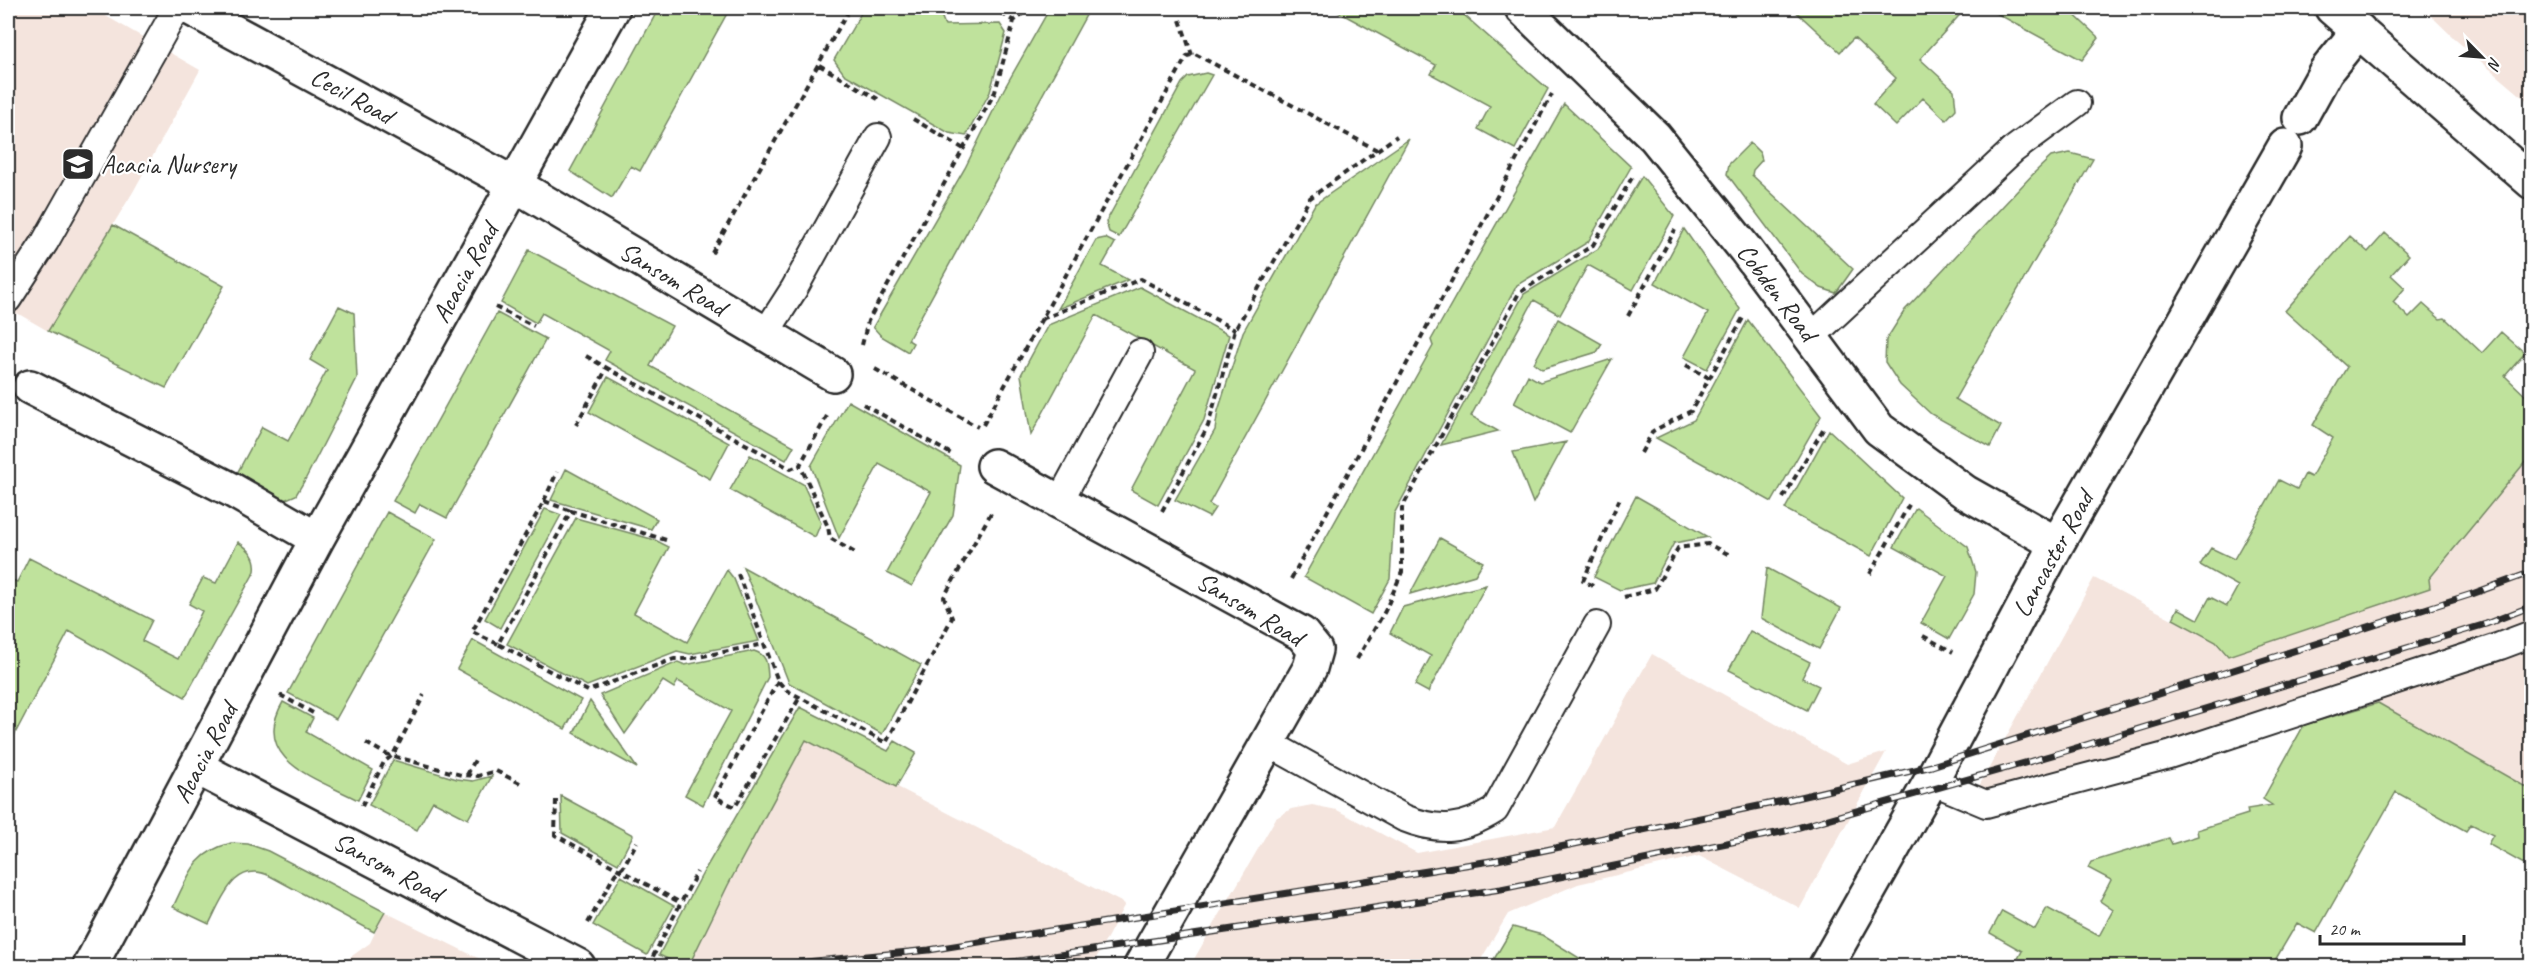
<svg xmlns="http://www.w3.org/2000/svg" width="2539" height="974" font-family="Caveat,sans-serif">
<style>
.built{fill:#f4e4dd}
.green{fill:#bfe29c;stroke:#758664;stroke-width:1.5}
.lines{fill:none;stroke-linecap:round;stroke-linejoin:round}
.service-casing{stroke:#2b2b2b;stroke-width:30}
.minor-casing{stroke:#2b2b2b;stroke-width:38}
.tertiary-casing{stroke:#2b2b2b;stroke-width:38}
.path{stroke:#2b2b2b;stroke-width:4;stroke-dasharray:6 4.5;stroke-linecap:butt}
.service{stroke:#fff;stroke-width:26}
.minor{stroke:#fff;stroke-width:33}
.tertiary{stroke:#fff;stroke-width:33}
.rail-casing{stroke:#2b2b2b;stroke-width:7}
.rail{stroke:#fff;stroke-width:4.5;stroke-dasharray:14;stroke-linecap:butt}
.labels{text-anchor:middle;dominant-baseline:central;stroke-width:4.5;stroke-linejoin:round;paint-order:stroke}
.street-label{font-size:26px;fill:#2b2b2b;stroke:#fff}
.poi-label{font-size:26px;fill:#2b2b2b;stroke:#fff;text-anchor:start}
</style>
<rect width="100%" height="100%" fill="#fff"/>
<filter id="ink" filterUnits="userSpaceOnUse"><feTurbulence type="fractalNoise" baseFrequency=".0167" numOctaves="2"/><feDisplacementMap in="SourceGraphic" scale="12" xChannelSelector="R" yChannelSelector="G"/><feConvolveMatrix kernelMatrix="1 2 1 2 8 2 1 2 1" color-interpolation-filters="sRGB"/></filter>
<g filter="url(#ink)">
<!-- built -->
<path class="built" d="M8 8H92L200 70 133 192 48 331 17 313 8 334Z
M2431 8H2531V104L2457 41 2427 12Z
M2531 455V790L2378 703 1989 818 1968 806 2094 578 2216 642 2228 656 2430 588 2429 580Z
M1652 654 1847 764 1886 752 1800 908 1699 856 1578 884 1508 914 1477 966H1190L1276 818 1291 809 1312 805 1337 810 1417 853 1555 827Z
M806 740 1125 904 1092 966H684L691 960 728 885Z
M385 912 494 966H338L370 943Z"/>
<!-- green -->
<path class="green" d="M659 8H730L640 171 631 166 612 198 570 171Z
M864 8H938L945 25 1000 24 1006 33 990 92 966 136 949 133 844 74 834 60Z
M1050 8H1090L908 340 913 343 908 352 881 336 873 327 965 168 1004 89Z
M1331 8H1456L1548 89 1515 149 1478 129 1490 106 1431 74 1436 65Z
M1792 8H1966L1920 59 1954 90 1956 109 1946 120 1923 98 1896 126 1873 104 1896 78 1854 38 1840 52Z
M1987 8H2067L2099 38 2082 60Z
M1206 73 1212 75 1119 237 1109 232 1106 222 1182 83 1188 77Z
M1564 104 1631 167 1588 242 1517 285 1394 514 1390 579 1371 614 1304 577 1433 346 1431 340Z
M1409 139 1209 504 1215 508 1209 517 1175 500 1215 430 1218 411 1243 332 1315 204Z
M1750 143 1760 153 1762 160 1753 170 1752 175 1853 269 1836 293 1821 288 1802 274 1727 174 1729 164Z
M2070 153 2093 159 1955 399 2001 426 1990 447 1931 414 1900 385 1885 362 1886 340 1905 310 2035 172 2051 157Z
M1642 176 1674 216 1633 290 1588 265 1560 315 1534 300 1471 416 1498 431 1441 445 1524 294 1598 249Z
M113 225 224 286 166 388 48 331Z
M1684 229 1740 309 1707 369 1684 357 1708 313 1655 283Z
M2385 233 2409 255 2391 275 2405 288 2393 302 2409 318 2423 304 2440 319 2445 318 2482 353 2501 332 2525 353 2505 376 2531 401V455L2429 579 2430 588 2228 656 2216 642 2173 619 2178 608 2198 619 2210 597 2227 606 2238 586 2200 565 2211 548 2234 559 2279 480 2297 489 2305 474 2311 477 2333 438 2313 425 2347 367 2285 311 2350 236 2368 252Z
M1105 238 1115 243 1102 266 1128 280 1058 309 1096 240Z
M529 250 672 326 650 366 794 446 786 460 605 360 610 351 542 313 536 323 501 303Z
M1140 287 1229 335 1204 420 1158 505 1131 490 1195 369 1096 315 1031 435 1021 375 1048 325Z
M339 306 354 313 357 378 306 478 296 495 282 501 234 479 262 427 288 441 327 370 310 360Z
M497 313 546 339 447 518 420 504 415 513 393 501Z
M1558 319 1602 344 1597 352 1542 369 1534 363Z
M1748 320 1821 416 1772 502 1656 438 1694 420Z
M1612 359 1570 433 1514 403 1528 375 1540 382Z
M608 377 729 443 710 479 589 412Z
M848 401 960 465 953 515 912 586 887 573 931 492 879 464 839 538 811 466Z
M1829 430 1902 498 1871 556 1785 509Z
M1566 442 1533 503 1513 452Z
M750 455 803 484 821 523 815 537 730 490Z
M566 469 657 519 651 529 551 500Z
M1636 496 1708 537 1674 543 1653 583 1620 590 1594 577Z
M1916 508 1968 547 1976 572 1974 594 1949 639 1921 623 1947 576 1894 547Z
M545 509 561 515 500 628 485 619Z
M387 512 436 539 336 719 288 693Z
M576 518 655 540 669 547 634 613 687 642 727 570 734 579 759 641 690 654 677 651 587 686 507 644Z
M1440 538 1483 562 1475 575 1410 594Z
M238 542C249 549 257 557 255 571L185 697 69 631 8 747V578L17 582 29 558 152 620 142 641 178 659 202 611 189 604 203 578 216 583Z
M743 567 921 665 882 734 789 683Z
M1767 568 1841 608 1819 649 1761 618Z
M1486 585 1428 692 1415 685 1431 656 1390 633 1403 607Z
M1750 631 1810 662 1802 678 1819 686 1807 710 1729 670Z
M473 640 581 700 565 729 457 669Z
M754 651C768 655 767 665 768 677L703 805 685 795 731 711 678 681 674 688 663 681 625 734 600 695 678 662 685 665Z
M590 701 637 768 574 733Z
M283 702 313 718 306 732 373 770 358 800C318 779 249 760 283 702Z
M2378 703 2531 790V868L2488 844 2493 835 2471 824 2466 831 2396 792 2316 933 2297 923 2274 962 2281 966H2014L2022 951 1990 933 2002 911 2035 929 2047 908 2099 936 2113 910 2100 901 2111 880 2088 868 2091 862 2169 838 2172 844 2198 836 2197 830 2248 814 2247 809 2272 805 2263 799 2304 725Z
M800 707 888 751 895 741 916 753 896 787 806 740 728 885 691 961 683 966 659 955 704 871Z
M393 760 457 779 473 781 492 776 468 819 433 801 417 830 369 805Z
M561 796 633 835 618 864 562 833Z
M231 843 248 844 268 851 385 912 374 932 270 876C235 859 222 899 209 924L173 907C189 875 193 853 231 843Z
M621 876 674 906 647 955 593 925Z
M1513 927 1542 935 1581 959 1578 966H1490Z"/>
<g class="lines">
<!-- service casing -->
<g class="service-casing">
<path id="service" d="M8 299 45 242 177 8
M765 334 794 289 878 137
M1811 337 2013 150 2077 103
M1059 502 1140 353
M1268 743 1404 818C1439 832 1463 830 1495 810L1597 625
M1931 781 1986 804 2169 755 2500 646 2532 634"/>
</g>
<!-- minor casing -->
<g class="minor-casing">
<path id="minor" d="M190 8 514 184 833 374
M1522 8 1655 137 1745 249 1879 429 1965 492 2057 544
M2300 118 2326 71 2359 30
M30 387 232 490 317 539
M994 466 1302 634 1315 650 1310 668 1141 966
M198 768 578 966
M90 966 317 539 613 8
M1826 966 1931 781 2057 544 2285 146"/>
</g>
<!-- tertiary casing -->
<g class="tertiary-casing">
<path id="tertiary" d="M2332 8 2532 182"/>
</g>
<!-- path -->
<path class="path" d="M992 8 1014 21
M1180 20 1192 55
M819 65 878 99
M913 119 964 149
M712 253 850 8
M495 307 534 326
M1628 316 1675 230
M1042 319 1141 279 1235 330
M862 345 868 321 995 92 1014 21 1029 8
M586 356 607 368
M1686 365 1709 378
M875 369 978 427
M863 404 953 455
M827 416 800 465 828 527 830 538 855 553
M576 425 607 368 791 469 800 465
M983 425 1187 56 1195 54 1377 150
M1641 453 1653 431 1691 411 1744 316
M1783 498 1825 426
M544 501 557 472
M1162 511 1208 426 1235 330 1310 198 1397 136
M666 540 571 511 498 644 588 691 674 659H688L764 644
M738 574 778 681 786 690 886 743 952 618 944 597 991 513
M1870 574 1910 503
M1291 579 1552 94
M1593 586 1583 581 1621 496
M1624 597 1655 589 1678 548 1708 544 1730 555
M1923 636 1953 652
M498 644 472 632 544 501 571 511
M1357 659 1385 611 1402 572V508L1519 293 1593 245 1633 176
M778 681 715 797 735 807 800 697
M280 695 315 714
M366 743 386 754 461 775 478 776 496 771 520 783
M467 775 476 758
M556 800 555 835 681 903
M362 806 384 762 393 755 424 695
M588 923 615 874 623 867 637 842
M648 966 697 872"/>
<!-- service -->
<use href="#service" class="service"/>
<!-- minor -->
<use href="#minor" class="minor"/>
<!-- tertiary -->
<use href="#tertiary" class="tertiary"/>
<!-- rail casing -->
<g class="rail-casing">
<path id="rail" d="M765 966 929 950 1497 860 1783 801 1932 766 2472 594 2532 572
M985 966 1501 889 1786 831 2056 754 2486 624 2532 606"/>
</g>
<!-- rail -->
<use href="#rail" class="rail"/>
</g>
</g>
<!-- icons -->
<defs>
<g id="school-square" transform="scale(1.725)"><rect x="-9" y="-9" width="18" height="18" rx="4" fill="#2b2b2b" stroke="#fff"/><path d="M0-5L7-2L0 1L-7-2ZM-4 1L0 2.5L4 1V4Q0 6-4 4Z" fill="#fff"/></g>
</defs>
<g fill-rule="evenodd">
<use href="#school-square" x="78" y="164"/>
</g>
<g class="labels">
<!-- street labels -->
<g class="street-label">
<text transform="translate(352 96) rotate(29)">Cecil Road</text>
<text transform="translate(465 273) rotate(-61)">Acacia Road</text>
<text transform="translate(673 279) rotate(31)">Sansom Road</text>
<text transform="translate(1777 292) rotate(53)">Cobden Road</text>
<text transform="translate(2053 554) rotate(-61)">Lancaster Road</text>
<text transform="translate(1250 609) rotate(31)">Sansom Road</text>
<text transform="translate(205 753) rotate(-62)">Acacia Road</text>
<text transform="translate(388 867) rotate(28)">Sansom Road</text>
</g>
<!-- poi labels -->
<g class="poi-label">
<text x="101" y="164">Acacia Nursery</text>
</g>
</g>
<!-- margin -->
<rect width="2539" height="974" fill="none" stroke="#fff" stroke-width="30"/>
<rect x="15" y="15" width="2509" height="944" fill="none" stroke="#2b2b2b" stroke-width="2" filter="url(#ink)"/>
<!-- north arrow -->
<g transform="translate(2482 57) rotate(115)" stroke="#ffffff" stroke-width="4.5" paint-order="stroke">
<path d="M0-4.5L10 22L0 15L-10 22Z" fill="#2b2b2b"/>
<text y="-9" font-size="16" font-weight="bold" text-anchor="middle" fill="#2b2b2b">N</text>
</g>
<!-- scale -->
<path d="M2320 935v9h144v-9" fill="none" stroke="#2b2b2b" stroke-width="3"/>
<text x="2329" y="935" font-size="18" fill="#2b2b2b" stroke="#ffffff" stroke-width="4.5" paint-order="stroke">20 m</text>
</svg>
